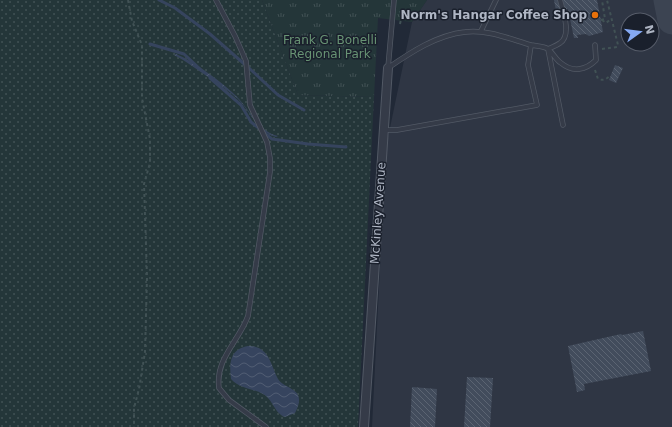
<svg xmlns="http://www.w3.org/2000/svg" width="672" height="427" font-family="'DejaVu Sans',sans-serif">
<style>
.airport{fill:#2f3644;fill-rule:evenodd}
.grass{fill:url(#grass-dots)}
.park{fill:url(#park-tufts)}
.water{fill:url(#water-waves)}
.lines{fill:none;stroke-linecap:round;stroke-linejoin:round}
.stream{stroke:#36445e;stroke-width:3}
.taxiway{stroke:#3c4452;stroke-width:29}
.building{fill:url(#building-back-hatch)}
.service-casing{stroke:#525965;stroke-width:5.5}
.minor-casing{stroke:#525965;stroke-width:10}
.path{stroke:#415255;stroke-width:2;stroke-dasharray:3 3;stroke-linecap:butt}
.service{stroke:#353b48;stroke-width:4}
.minor{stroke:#353b48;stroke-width:8}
.food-dot{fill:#e8710a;stroke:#1a202c;stroke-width:1.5}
.labels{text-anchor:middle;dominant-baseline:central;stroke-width:3;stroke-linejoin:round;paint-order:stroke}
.poi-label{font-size:12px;font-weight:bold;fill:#afb6c4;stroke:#1a202c;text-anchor:end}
.park-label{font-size:12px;fill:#689374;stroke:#1a202c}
.street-label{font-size:12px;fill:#afb6c4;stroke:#1a202c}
</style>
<defs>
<pattern id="grass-dots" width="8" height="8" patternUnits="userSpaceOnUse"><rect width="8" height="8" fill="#243639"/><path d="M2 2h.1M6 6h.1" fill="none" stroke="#415154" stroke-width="1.8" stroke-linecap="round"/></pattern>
<pattern id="park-tufts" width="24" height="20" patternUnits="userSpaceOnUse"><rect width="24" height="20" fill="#243639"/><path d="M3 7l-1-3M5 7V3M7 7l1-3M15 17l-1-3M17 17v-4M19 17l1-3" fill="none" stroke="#415154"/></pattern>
<pattern id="water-waves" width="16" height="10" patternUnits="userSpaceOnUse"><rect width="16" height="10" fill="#36445e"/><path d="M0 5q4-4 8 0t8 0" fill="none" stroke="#515d73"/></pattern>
<pattern id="building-back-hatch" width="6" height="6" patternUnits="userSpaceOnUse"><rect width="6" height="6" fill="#424c5c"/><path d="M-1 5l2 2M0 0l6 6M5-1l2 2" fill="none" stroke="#5b6472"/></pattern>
</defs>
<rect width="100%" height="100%" fill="#212937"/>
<!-- airport -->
<path class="airport" d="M427 0H672V427H372L386 147 412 22ZM628 20H652V44H628Z"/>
<!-- grass -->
<path class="grass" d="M0 0H262L298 95 374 97 358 427H0Z"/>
<!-- park -->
<path class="park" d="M262 0H427L412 22 378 18 374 97 298 95Z"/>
<!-- water -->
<path class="water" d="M176 54C195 62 225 84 239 99 251 112 259 132 278 136L276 137C257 132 251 112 238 99 228 90 218 84 208 77 196 69 186 61 174 55Z
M248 346C268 346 270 362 277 377 283 391 309 386 295 413L285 417C274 413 273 399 263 394 252 388 240 389 231 379 229 363 230 349 248 346Z"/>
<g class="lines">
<!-- stream -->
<path class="stream" d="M159 0 175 8 210 34 250 69 278 95 304 110
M150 44 184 54 200 69
M210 78 241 105 251 122 272 139 308 144 346 147"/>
<!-- taxiway -->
<path class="taxiway" d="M668 0 672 20"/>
</g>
<!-- building -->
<path class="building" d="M554 0H597L603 32 589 36 586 34 577 35 578 38H574L568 9 556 11Z
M615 65 623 68 616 83 609 80Z
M643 331 651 371 584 384 585 390 577 392 568 346 621 334 622 335Z
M467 377 493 378 490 427H464Z
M412 387 437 389 435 427H410Z"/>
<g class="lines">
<!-- service casing -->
<g class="service-casing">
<path id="service" d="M216 0 235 36 246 61 250 105 267 142 270 158V172L248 316C239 341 215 359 219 388L229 400 266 427
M560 0C563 11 572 35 560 43 556 46 552 47 548 49L563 125
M481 31 496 0
M388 68C411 52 437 35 465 32 487 29 510 39 531 45 536 46 544 46 548 49 553 53 556 60 561 63 573 73 586 70 596 60L595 45
M388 68 394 0
M384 130H397L537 105 528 65 531 45"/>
</g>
<!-- minor casing -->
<g class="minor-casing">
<path id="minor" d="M364 427 388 68"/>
</g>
<!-- path -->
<path class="path" d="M128 0 132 21 142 45V98L150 139V163L144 184 147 277 145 352 139 389 134 408V427
M601 20 605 19 602 0
M602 20 606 23 611 19
M400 24 402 15 400 11
M602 49 617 47 618 45 607 0
M595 70 598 79C605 81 606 79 611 75"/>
<!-- service -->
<use href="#service" class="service"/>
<!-- minor -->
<use href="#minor" class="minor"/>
</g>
<!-- markers -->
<circle class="food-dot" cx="595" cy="15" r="4"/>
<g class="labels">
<!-- poi labels -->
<g class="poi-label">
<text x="587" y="15">Norm's Hangar Coffee Shop</text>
</g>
<!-- park labels -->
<g class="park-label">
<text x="330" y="40">Frank G. Bonelli<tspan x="330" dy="14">Regional Park</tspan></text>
</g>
<!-- street labels -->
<g class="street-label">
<text transform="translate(378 213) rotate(-86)">McKinley Avenue</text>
</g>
</g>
<!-- north arrow -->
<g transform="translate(640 32) rotate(76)"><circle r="19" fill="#1a202c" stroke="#565c69"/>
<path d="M0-3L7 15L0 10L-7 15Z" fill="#85a9f3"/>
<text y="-6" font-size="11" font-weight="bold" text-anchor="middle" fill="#afb6c4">N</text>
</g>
</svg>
